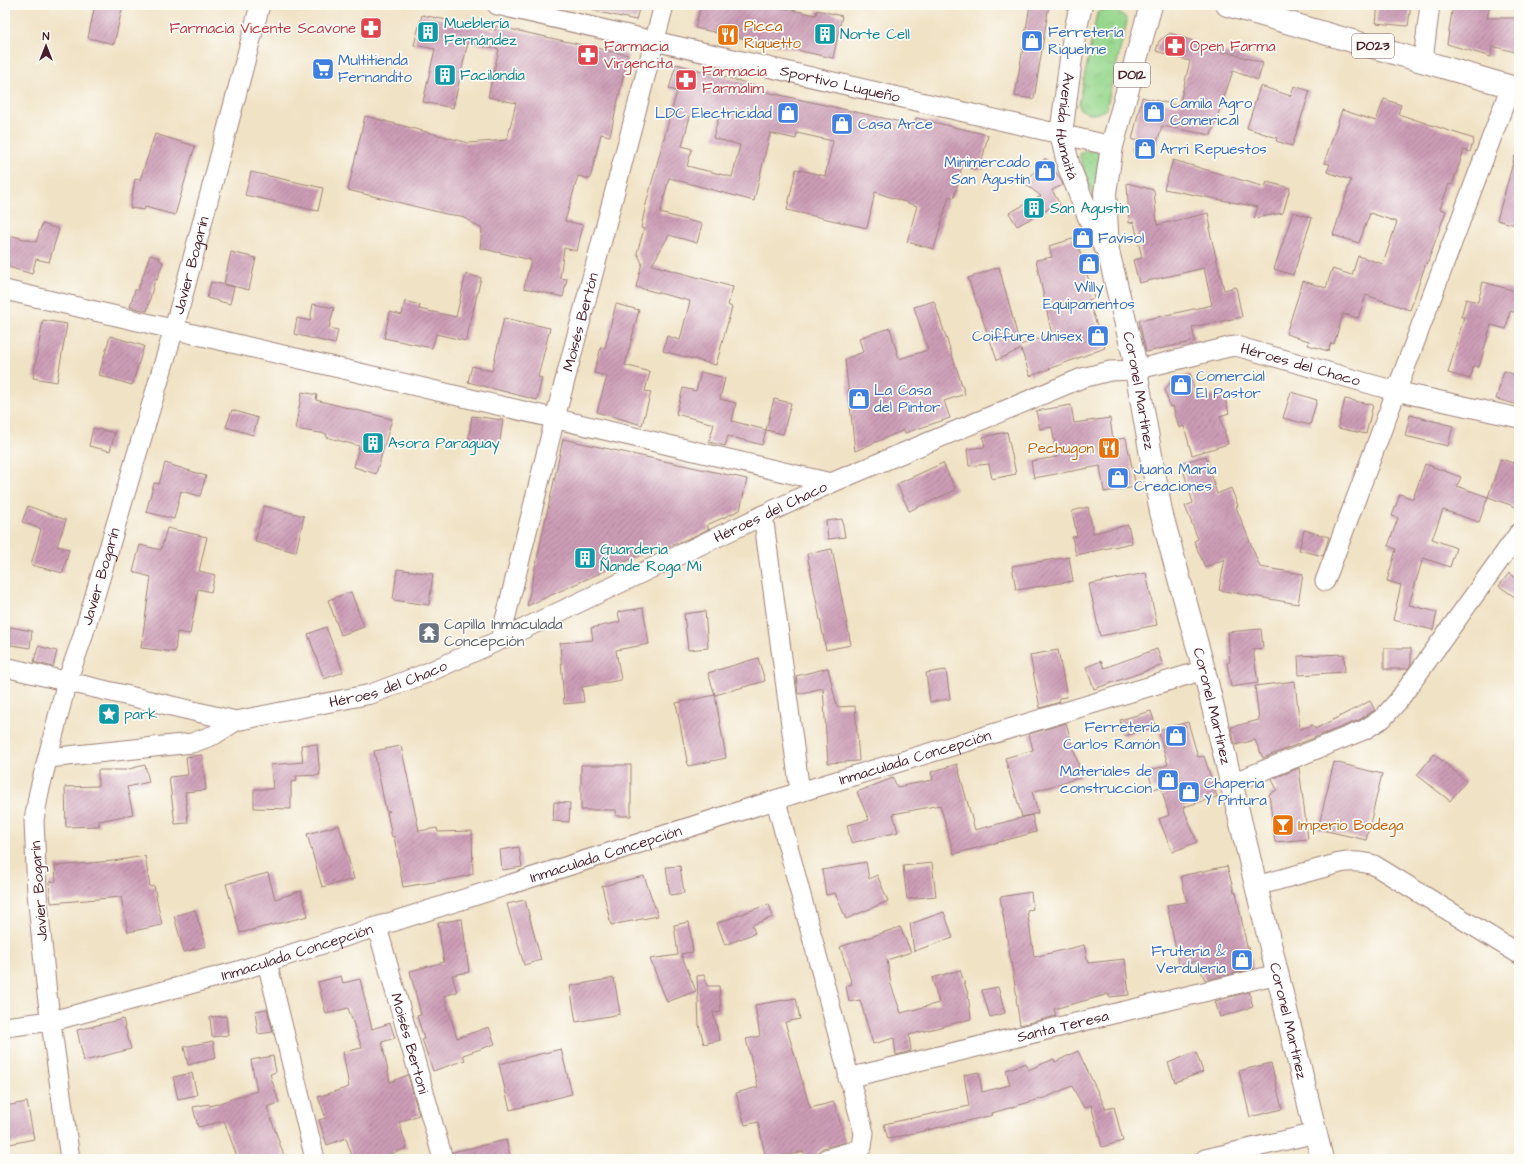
<svg xmlns="http://www.w3.org/2000/svg" width="1524" height="1164" font-family="'Architects Daughter',sans-serif">
<style>
.grass{fill:url(#grass-dots);stroke:#707b5c}
.park{fill:url(#park-tufts);stroke:#707b5c}
.building{fill:url(#building-hatch);fill-rule:evenodd}
.lines{fill:none;stroke-linecap:round;stroke-linejoin:round}
.minor-casing{stroke:#9d8078;stroke-width:21}
.major-casing{stroke:#9d8078;stroke-width:24}
.minor{stroke:#fff;stroke-width:19}
.major{stroke:#fff;stroke-width:22}
.labels{text-anchor:middle;dominant-baseline:central;stroke-width:3.5;stroke-linejoin:round;paint-order:stroke}
.shield{fill:#fdfcf7;stroke:#806168;stroke-width:1}
.shield-label{font-size:14px;font-weight:bold;fill:#4a1f2b}
.culture-label{font-size:15px;fill:#0d838f;stroke:#fdfcf7;text-anchor:start}
.food-label{font-size:15px;fill:#c56008;stroke:#fdfcf7;text-anchor:start}
.health-label{font-size:15px;fill:#be3a42;stroke:#fdfcf7;text-anchor:start}
.shop-label{font-size:15px;fill:#366cbe;stroke:#fdfcf7;text-anchor:start}
.street-label{font-size:15px;fill:#4a1f2b;stroke:#fdfcf7}
.worship-label{font-size:15px;fill:#5b616d;stroke:#fdfcf7;text-anchor:start}
</style>
<defs>
<pattern id="grass-dots" width="8" height="8" patternUnits="userSpaceOnUse"><rect width="8" height="8" fill="#97d78d"/><path d="M2 2h.1M6 6h.1" fill="none" stroke="#84b87a" stroke-width="1.8" stroke-linecap="round"/></pattern>
<pattern id="park-tufts" width="24" height="20" patternUnits="userSpaceOnUse"><rect width="24" height="20" fill="#97d78d"/><path d="M3 7l-1-3M5 7V3M7 7l1-3M15 17l-1-3M17 17v-4M19 17l1-3" fill="none" stroke="#84b87a"/></pattern>
<pattern id="building-hatch" width="6" height="6" patternUnits="userSpaceOnUse"><rect width="6" height="6" fill="#cc9db6"/><path d="M-1 1l2-2M0 6l6-6M5 7l2-2" fill="none" stroke="#a87f94"/></pattern>
</defs>
<rect width="100%" height="100%" fill="#fdfcf7"/>
<filter id="ink" filterUnits="userSpaceOnUse"><feTurbulence type="fractalNoise" baseFrequency=".025" numOctaves="2"/><feDisplacementMap in="SourceGraphic" scale="8" xChannelSelector="R" yChannelSelector="G"/><feConvolveMatrix kernelMatrix="1 2 1 2 8 2 1 2 1" color-interpolation-filters="sRGB"/></filter>
<filter id="wash" filterUnits="userSpaceOnUse"><feTurbulence type="fractalNoise" baseFrequency=".012" numOctaves="4" result="noise"/><feDisplacementMap in="SourceGraphic" scale="16" xChannelSelector="R" yChannelSelector="G"/><feGaussianBlur stdDeviation="0.9" result="paint"/><feColorMatrix in="noise" values="0 0 0 0 0 0 0 0 0 0 0 0 0 0 0 0 0 1.4 0 .05"/><feComposite in="paint" operator="in"/></filter>
<g filter="url(#wash)">
<rect width="100%" height="100%" fill="#f0e2c5"/>
<!-- grass -->
<path class="grass" d="M1083 151H1096L1099 154 1098 198 1094 201 1080 158V154Z"/>
<!-- park -->
<path class="park" d="M1102 10C1113 10 1123 10 1127 21L1106 109C1097 116 1089 115 1080 109L1079 104 1097 13Z"/>
<g id="blocks">
<!-- building -->
<path class="building" d="M95 5H123L114 44 88 38Z
M595 5H640L636 20 594 11Z
M701 5H768L816 15 817 10 842 16 833 58 695 28Z
M1030 5H1049L1034 99 1015 96Z
M1378 5H1411L1408 26 1376 23Z
M1453 5H1490L1487 18H1519V53L1492 46 1491 57 1447 44Z
M422 15 495 30 496 26 628 55 610 136 601 134 590 179 578 176 565 221 583 225 577 251 564 248 560 278 567 279 563 297 524 288 531 260 480 248 482 229 461 216 446 214 348 190 365 116 469 143 507 140 516 103 488 97 499 49 468 42 453 108 423 102 435 49 414 45Z
M1170 33 1193 41 1192 45 1226 53V52L1263 63 1258 80 1233 71 1211 135 1162 126 1153 157 1134 152 1137 140H1132L1142 97 1179 106 1190 61 1156 51 1159 41Z
M676 64 754 85 753 89 914 125 916 118 988 135 980 170 962 166 954 198 949 196 934 249 907 242 917 206 875 192 867 228 787 210 796 169 825 176 833 141 797 133 796 139 770 133 754 201 669 178 660 213 702 224 697 243 669 235 652 265 733 287 728 305 732 307 716 365 663 351 667 336 680 340 690 301 636 287 642 263 637 253 644 229 641 228 646 204 677 91 669 89ZM692 109 719 116 713 138 740 145 732 177 687 166 692 149 682 146Z
M1260 86 1291 96 1294 86 1310 91 1292 146 1276 141 1277 138 1247 128Z
M1384 99 1401 105 1398 114 1474 139 1470 152 1464 150 1452 185 1449 184 1440 209 1446 211 1427 264 1426 263 1410 310 1366 295 1358 318 1343 314 1334 344 1331 343 1328 351 1308 345 1309 341 1286 334 1303 281 1326 288 1332 269 1352 275 1358 256 1383 264 1397 222 1370 213 1359 243 1333 235 1351 180 1327 172 1330 164 1324 163 1342 110 1376 121Z
M155 134 195 146 175 215 145 207 144 210 130 208 135 179 140 180Z
M1515 156 1519 157V226L1497 220Z
M1045 158 1060 178 1063 185 1052 190 1065 214 1054 206 1017 226 1009 213 1041 196 1025 184Z
M1173 160 1265 187 1267 182 1290 188 1283 213 1254 218 1258 207 1164 189Z
M251 172 323 188 318 211 245 195Z
M1127 183 1154 190 1157 225 1208 213 1211 228H1209L1224 290 1236 287 1242 317 1192 327 1195 341 1146 352 1139 321 1212 305 1204 268 1139 283 1133 260 1142 258 1134 222 1129 223Z
M1293 212 1312 218 1293 275 1274 269Z
M42 224 59 229 49 262 36 259 32 274 5 266V234L36 242Z
M1076 238 1094 298 1088 300 1105 348 1030 376 1021 349 997 360 968 278 999 267 1020 345 1052 335 1036 260 1052 257 1049 246Z
M231 252 256 258 249 290 224 284Z
M150 255 160 258 159 260 163 262 157 280 155 279 147 311 130 307 135 290H138Z
M466 274 481 278 466 341 436 334 432 348 384 338 390 312 402 315 405 301 420 305 419 309 456 317Z
M211 282 234 287 230 304 207 298Z
M1483 282 1519 292V314L1510 311 1506 329 1491 325 1479 367 1474 365 1470 379 1448 373 1464 317H1461L1466 299 1478 302Z
M934 301 965 394 944 401 950 418 905 433 904 430 855 451 845 359 863 352 859 338 890 328 899 359 928 350 914 307Z
M313 304 334 308 329 328 338 330 335 344 294 334 297 318 310 321Z
M616 304 639 310 625 365 650 372 645 391 651 392 642 425 597 412 607 376 594 373 601 347 605 348Z
M504 318 550 328 538 377 542 378 537 400 468 382 472 366 492 371Z
M43 320 67 324 57 382 33 378Z
M110 336 144 346 132 385 99 375Z
M1504 371 1519 376V405L1496 399Z
M701 372 725 378 720 399 736 403 732 421 766 430 762 445 728 436 725 446 709 442 714 424 676 414 683 388 696 391Z
M1190 374 1197 399 1223 392 1229 413 1220 416 1228 444 1192 455 1184 426 1179 428 1173 406 1170 407 1165 390 1172 380Z
M302 392 317 395 316 400 392 419 376 474 354 467 359 446 326 437 327 434 295 429Z
M1291 392 1317 400 1310 425 1283 418Z
M774 399 791 403 783 434 766 430Z
M1345 399 1373 405 1366 434 1338 428Z
M1071 405 1074 423 1110 418 1113 440 1126 438 1136 487 1104 492 1100 466 1034 478 1031 461 1057 457 1052 427 1040 429 1036 411Z
M232 410 258 418 253 435 226 427Z
M1410 415 1453 426 1448 446 1405 436Z
M472 416 503 420 499 447 468 443Z
M93 428 115 433 110 451 89 446Z
M1007 432 1016 474 992 479 989 464 969 466 967 449 985 447 983 437Z
M563 439 747 479 740 510 707 525 709 529 694 536 661 550 660 546 527 606Z
M1206 456 1217 494 1231 488 1238 506 1236 507 1260 567 1303 574 1298 604 1219 590 1225 559 1205 567 1194 541 1198 539 1185 506 1193 503 1181 463Z
M1501 459 1519 465V508L1488 497Z
M165 463 206 476 200 496 181 491 174 519 146 512 154 483 159 484Z
M943 463 956 490 909 511 897 484Z
M1425 464 1461 477 1457 486 1488 497 1479 522 1443 510 1432 539 1456 548 1450 567 1423 558 1409 605 1437 612 1433 630 1393 620 1401 585 1387 581 1396 549 1388 546 1398 518 1392 516 1400 494 1413 499Z
M28 506 66 520 57 546 69 549 63 573 31 565 41 529 22 522Z
M264 506 304 516 296 552 255 542Z
M1088 507 1093 533 1128 525 1132 543 1076 555 1072 537 1077 536 1072 511Z
M842 519 845 537 828 539 826 521Z
M167 528 207 537 199 571 215 575 211 592 198 589 190 634 177 632 175 652 141 648 151 577 133 572 140 545 161 550Z
M1304 530 1329 537 1323 556 1299 550Z
M832 549 851 645 826 650 807 554Z
M1069 557 1073 581 1016 590 1012 566Z
M397 569 433 574 429 605 393 600Z
M1146 573 1157 625 1100 636 1089 584Z
M1509 573 1519 580V600L1499 586Z
M351 592 364 627 341 635 328 600Z
M643 608 649 644 616 650 621 680 582 687 584 702 564 704 560 643 593 640 591 628 620 622 618 612Z
M705 611 708 648 688 650 684 614Z
M5 626 32 631 30 648 5 644Z
M326 627 343 672 324 679 308 634Z
M1261 629 1263 648 1253 649 1258 683 1231 687 1227 663 1230 662 1228 632Z
M38 646 57 651 53 667 34 662Z
M1384 648H1411V664L1408 669H1384Z
M1157 649 1163 665 1094 689 1086 667 1101 661 1104 668Z
M1058 650 1067 697 1059 698 1060 702 1040 708 1030 655Z
M1344 654 1345 672 1299 675 1298 656Z
M758 658 765 681 715 695 708 673Z
M828 668 837 707 855 706 859 761 828 763 823 688 798 694 796 676Z
M946 670 950 699 930 702 926 673Z
M1295 681 1300 729 1313 725 1315 729 1370 701 1375 710 1359 720 1263 758 1255 740 1235 745 1231 727 1259 720 1255 686Z
M715 695 726 758 688 766 676 703Z
M1151 711 1156 727 1124 736 1120 720Z
M1188 722 1198 757 1204 756 1217 797 1183 807 1197 842 1172 852 1159 819 1169 815 1161 787 1153 789 1148 771 1168 765 1158 730Z
M1066 723 1082 777 1032 792 1038 813 1022 817 1005 758 1033 750 1029 734Z
M317 744 320 775 296 776 297 781 291 782V809L254 808V789H273L271 765 303 762 301 745Z
M401 746 419 831 437 828 438 832 472 831 473 874 458 878 403 887 394 836 392 837 387 812 390 811H386L374 751Z
M1434 754 1466 781 1450 801 1417 775Z
M202 755 206 790 185 792 188 823 175 824 169 777 188 775 186 757Z
M1334 762 1382 774 1366 840 1318 829Z
M957 764 975 830 1032 815 1036 832 954 854 940 805 893 814 898 832 851 843 847 825 869 820 857 792 893 778 897 787 933 780 931 772Z
M145 765 149 782 127 787 133 814 99 821V826L66 827 65 787 98 786V770H125Z
M581 765H631V816H616V810H581Z
M1299 768 1308 839 1275 842 1269 794 1277 790 1272 779Z
M554 802 570 803 569 822 553 821Z
M339 825 354 879 322 887 307 834Z
M519 847 522 867 502 870 500 850Z
M145 856 150 887 154 886 162 925 128 932 121 897 51 903 49 882 56 881 55 866 113 861Z
M866 862 869 879 877 875 888 901 846 919 835 893 826 895 822 870Z
M932 863 936 896 907 899 903 866Z
M680 866 684 893 670 895 666 867Z
M1227 866 1234 892H1236L1247 947H1249L1254 969 1205 980 1197 961 1179 965 1167 905 1187 902 1181 876Z
M268 873 275 899 301 891 308 916 240 933 226 884Z
M644 876 658 916 611 925 602 886Z
M1031 892 1033 909 1027 910 1034 957 1084 945 1088 963 1125 959 1129 995 1109 997V994L1054 1009 1056 1016 1020 1025 1016 998 1017 997 1000 897Z
M525 900 541 960 524 965 507 904Z
M769 904 773 917 752 925 755 933 725 945 717 923Z
M195 910 206 946 184 952 174 916Z
M944 912 953 938 914 951 910 924Z
M462 919 469 972 452 975 457 992 444 996 457 1038 489 1027 495 1044 463 1055 465 1060 433 1071 422 1039H424L417 1016 421 1015 410 971 444 962 438 923Z
M689 922 693 952 681 954 696 991 667 1002 650 959 678 955 674 925Z
M900 927 911 952 887 960 891 985 901 1013 939 1003 932 978 960 970 968 994 971 1019 909 1035 911 1051 896 1055 894 1038 873 1044 860 1000 849 1002 846 986 852 984 840 947Z
M704 975 707 986H719L721 1012 713 1013 720 1040 704 1044 699 1025 697 976Z
M341 976 343 983 360 979 372 1029 390 1023 395 1038 382 1042 390 1082 408 1075 419 1115 399 1122 407 1148 387 1155 388 1159H353L346 1138 327 1145 319 1120 326 1118 318 1097 349 1087 343 1052 362 1048 348 1008 326 1014 318 982Z
M614 978 620 1014 576 1022 570 986Z
M998 987 1005 1013 990 1017 982 990Z
M1249 992 1253 1007 1220 1017 1215 1001Z
M796 998 800 1019 785 1022 810 1108 834 1102 846 1142 823 1148 818 1152 815 1156 805 1159 804 1152 766 1159 758 1122 745 1125 736 1093 758 1087 746 1039 760 1036 755 1005Z
M267 1009 273 1032 258 1034 255 1011Z
M226 1016 228 1035 212 1037 210 1017Z
M123 1019 131 1049 84 1061 77 1030Z
M213 1041 216 1058 188 1065 184 1047Z
M561 1049 572 1094 510 1110 499 1064Z
M1078 1051 1106 1109 1114 1107 1123 1141 1102 1147 1091 1105 1084 1108 1072 1086 1047 1097 992 1113 993 1115 888 1139 884 1124 969 1106 964 1075 979 1072 982 1092 1010 1085 1006 1070 1026 1063 1028 1070 1054 1059 1055 1062Z
M1196 1052 1203 1072 1175 1082 1168 1063Z
M273 1056 276 1072 270 1074 279 1103 267 1107 285 1159H238L224 1121 198 1127 193 1107 209 1104 210 1106 257 1091 251 1060Z
M1271 1063 1282 1109 1250 1117 1239 1071Z
M192 1073 197 1095 178 1099 173 1077Z
M27 1102 34 1139 5 1145V1106Z
M506 1140 511 1159H454L452 1152Z"/>
</g>
</g>
<g filter="url(#ink)">
<use href="#blocks" fill-opacity="0" stroke="#9d8078" stroke-width="1"/>
<g class="lines">
<!-- minor casing -->
<g class="minor-casing">
<g id="minor">
<path id="s1" d="M497 5 1112 146"/>
<path d="M1423 60 1430 5"/>
<path d="M5 290 831 483"/>
<path d="M763 515 800 792"/>
<path d="M1325 581 1511 86"/>
<path id="s2" d="M500 640 555 418 664 5"/>
<path id="s3" d="M5 667 236 721 371 694 427 673 500 640 831 483 1082 378 1110 371 1135 370 1229 347 1236 346 1395 391 1519 418"/>
<path d="M48 758 192 743 214 735 236 721"/>
<path d="M1232 783 1364 730 1383 718 1398 701 1519 533"/>
<path d="M776 801 864 1133 862 1147 858 1150 826 1159"/>
<path d="M1256 886 1340 863C1352 861 1362 861 1374 865L1519 954"/>
<path id="s4" d="M377 927 443 1159"/>
<path d="M267 962 315 1159"/>
<path id="s5" d="M5 1027 52 1021 235 972 800 792 1204 670"/>
<path id="s6" d="M848 1078 1278 974"/>
<path id="s7" d="M70 1159 47 994 37 893 34 820 39 792 67 681 82 639 174 329 260 5"/>
<path d="M1205 1159 1316 1133"/>
</g>
</g>
<!-- major casing -->
<g class="major-casing">
<g id="major">
<path id="s8" d="M1081 5 1074 36 1061 134 1069 167 1089 217 1104 245"/>
<path id="s9" d="M1151 5 1112 146 1105 193 1108 251 1133 353 1161 512 1204 670 1322 1159"/>
<path d="M1227 5 1519 89"/>
</g>
</g>
<!-- minor -->
<use href="#minor" class="minor"/>
<!-- major -->
<use href="#major" class="major"/>
</g>
</g>
<!-- icons -->
<defs>
<g id="pharmacy-square" transform="scale(1.15)"><rect x="-9" y="-9" width="18" height="18" rx="4" fill="#e0444e" stroke="#fdfcf7"/><path d="M-2-6h4v4h4v4h-4v4h-4v-4h-4v-4h4Z" fill="#fff"/></g>
<g id="building-square" transform="scale(1.15)"><rect x="-9" y="-9" width="18" height="18" rx="4" fill="#0f9aa8" stroke="#fdfcf7"/><path d="M-4-6H4V6H1V3H-1V6H-4ZM-2.5-4.3h1.7v1.8h-1.7ZM.8-4.3h1.7v1.8H.8ZM-2.5-1h1.7V.8h-1.7ZM.8-1h1.7V.8H.8Z" fill="#fff"/></g>
<g id="restaurant-square" transform="scale(1.15)"><rect x="-9" y="-9" width="18" height="18" rx="4" fill="#e8710a" stroke="#fdfcf7"/><path d="M-5-6h1v4h1v-4h1v4h1v-4h1v5L-1.5 .5V6h-2V.5L-5-1ZM5-6V6H3V1.5H1.5Q1.5-4 5-6Z" fill="#fff"/></g>
<g id="shop-square" transform="scale(1.15)"><rect x="-9" y="-9" width="18" height="18" rx="4" fill="#3f7fe0" stroke="#fdfcf7"/><path d="M-5-2.5h2.3a2.7 3.5 0 0 1 5.4 0H5L5.5 6h-11ZM-1.5-2.5h3a1.5 2.3 0 0 0-3 0Z" fill="#fff"/></g>
<g id="supermarket-square" transform="scale(1.15)"><rect x="-9" y="-9" width="18" height="18" rx="4" fill="#3f7fe0" stroke="#fdfcf7"/><path d="M-6-5.5h2.5l.6 2H6L4.5 2H-2.5L-4.4-4H-6ZM-1.5 3.2a1.3 1.3 0 1 0 .1 0ZM3 3.2a1.3 1.3 0 1 0 .1 0Z" fill="#fff"/></g>
<g id="temple-square" transform="scale(1.15)"><rect x="-9" y="-9" width="18" height="18" rx="4" fill="#6b7280" stroke="#fdfcf7"/><path d="M0-6L5-2H3V0L6.5 2.5H4V6H1.5V3h-3V6H-4V2.5H-6.5L-3 0V-2H-5Z" fill="#fff"/></g>
<g id="sight-square" transform="scale(1.15)"><rect x="-9" y="-9" width="18" height="18" rx="4" fill="#0f9aa8" stroke="#fdfcf7"/><path d="M0-6L1.8-2.2L6-1.7L2.9 1.2L3.7 5.4L0 3.3L-3.7 5.4L-2.9 1.2L-6-1.7L-1.8-2.2Z" fill="#fff"/></g>
<g id="bar-square" transform="scale(1.15)"><rect x="-9" y="-9" width="18" height="18" rx="4" fill="#e8710a" stroke="#fdfcf7"/><path d="M-6-5H6L.8 .8V4.5H3.5V6h-7V4.5H-.8V.8Z" fill="#fff"/></g>
</defs>
<g fill-rule="evenodd">
<use href="#pharmacy-square" x="371" y="28"/>
<use href="#building-square" x="428" y="32"/>
<use href="#building-square" x="825" y="34"/>
<use href="#restaurant-square" x="728" y="35"/>
<use href="#shop-square" x="1032" y="41"/>
<use href="#pharmacy-square" x="1175" y="46"/>
<use href="#pharmacy-square" x="588" y="55"/>
<use href="#supermarket-square" x="323" y="69"/>
<use href="#building-square" x="445" y="75"/>
<use href="#pharmacy-square" x="686" y="80"/>
<use href="#shop-square" x="1154" y="112"/>
<use href="#shop-square" x="788" y="113"/>
<use href="#shop-square" x="842" y="124"/>
<use href="#shop-square" x="1145" y="149"/>
<use href="#shop-square" x="1045" y="171"/>
<use href="#building-square" x="1034" y="208"/>
<use href="#shop-square" x="1083" y="238"/>
<use href="#shop-square" x="1089" y="264"/>
<use href="#shop-square" x="1098" y="336"/>
<use href="#shop-square" x="1181" y="385"/>
<use href="#shop-square" x="859" y="399"/>
<use href="#building-square" x="373" y="443"/>
<use href="#restaurant-square" x="1109" y="448"/>
<use href="#shop-square" x="1118" y="478"/>
<use href="#building-square" x="585" y="558"/>
<use href="#temple-square" x="429" y="633"/>
<use href="#sight-square" x="109" y="714"/>
<use href="#shop-square" x="1176" y="736"/>
<use href="#shop-square" x="1168" y="780"/>
<use href="#shop-square" x="1189" y="792"/>
<use href="#bar-square" x="1283" y="825"/>
<use href="#shop-square" x="1242" y="960"/>
</g>
<g class="labels">
<!-- shield labels -->
<g class="shield">
<rect x="1352" y="34" width="42" height="24" rx="3"/>
<rect x="1114" y="63" width="36" height="24" rx="3"/>
</g>
<g class="shield-label">
<text x="1373" y="46">D023</text>
<text x="1132" y="75">D012</text>
</g>
<!-- culture labels -->
<g class="culture-label">
<text x="444" y="23">Mueblería<tspan x="444" dy="17">Fernández</tspan></text>
<text x="840" y="34">Norte Cell</text>
<text x="460" y="75">Facilandia</text>
<text x="1050" y="208">San Agustin</text>
<text x="388" y="443">Asora Paraguay</text>
<text x="600" y="549">Guarderia<tspan x="600" dy="17">Ñande Roga Mi</tspan></text>
<text x="124" y="714">park</text>
</g>
<!-- food labels -->
<g class="food-label">
<text x="744" y="26">Picca<tspan x="744" dy="17">Riquetto</tspan></text>
<text x="1094" y="448" text-anchor="end">Pechugon</text>
<text x="1298" y="825">Imperio Bodega</text>
</g>
<!-- health labels -->
<g class="health-label">
<text x="356" y="28" text-anchor="end">Farmacia Vicente Scavone</text>
<text x="604" y="46">Farmacia<tspan x="604" dy="17">Virgencita</tspan></text>
<text x="1190" y="46">Open Farma</text>
<text x="702" y="71">Farmacia<tspan x="702" dy="17">Farmalim</tspan></text>
</g>
<!-- shop labels -->
<g class="shop-label">
<text x="1048" y="32">Ferretería<tspan x="1048" dy="17">Riquelme</tspan></text>
<text x="338" y="60">Multitienda<tspan x="338" dy="17">Fernandito</tspan></text>
<text x="1170" y="103">Camila Agro<tspan x="1170" dy="17">Comerical</tspan></text>
<text x="772" y="113" text-anchor="end">LDC Electricidad</text>
<text x="858" y="124">Casa Arce</text>
<text x="1160" y="149">Arri Repuestos</text>
<text x="1030" y="162" text-anchor="end">Minimercado<tspan x="1030" dy="17">San Agustín</tspan></text>
<text x="1098" y="238">Favisol</text>
<text x="1089" y="287" text-anchor="middle">Willy<tspan x="1089" dy="17">Equipamentos</tspan></text>
<text x="1082" y="336" text-anchor="end">Coiffure Unisex</text>
<text x="1196" y="376">Comercial<tspan x="1196" dy="17">El Pastor</tspan></text>
<text x="874" y="390">La Casa<tspan x="874" dy="17">del Pintor</tspan></text>
<text x="1134" y="469">Juana Maria<tspan x="1134" dy="17">Creaciones</tspan></text>
<text x="1160" y="727" text-anchor="end">Ferretería<tspan x="1160" dy="17">Carlos Ramón</tspan></text>
<text x="1152" y="771" text-anchor="end">Materiales de<tspan x="1152" dy="17">construccion</tspan></text>
<text x="1204" y="783">Chaperia<tspan x="1204" dy="17">Y Pintura</tspan></text>
<text x="1226" y="951" text-anchor="end">Fruteria &amp;<tspan x="1226" dy="17">Verduleria</tspan></text>
</g>
<!-- street labels -->
<g class="street-label">
<text stroke="none"><textPath href="#s1" startOffset="352">Sportivo Luqueño</textPath></text>
<text stroke="none"><textPath href="#s8" startOffset="123">Avenida Humaitá</textPath></text>
<text stroke="none"><textPath href="#s7" startOffset="918">Javier Bogarín</textPath></text>
<text stroke="none"><textPath href="#s2" startOffset="328">Moisés Bertón</textPath></text>
<text stroke="none"><textPath href="#s3" startOffset="1378">Héroes del Chaco</textPath></text>
<text stroke="none"><textPath href="#s9" startOffset="395">Coronel Martínez</textPath></text>
<text stroke="none"><textPath href="#s3" startOffset="814">Héroes del Chaco</textPath></text>
<text stroke="none"><textPath href="#s7" startOffset="594">Javier Bogarín</textPath></text>
<text stroke="none"><textPath href="#s3" startOffset="394">Héroes del Chaco</textPath></text>
<text stroke="none"><textPath href="#s9" startOffset="719">Coronel Martínez</textPath></text>
<text stroke="none"><textPath href="#s5" startOffset="950">Inmaculada Concepción</textPath></text>
<text stroke="none"><textPath href="#s5" startOffset="626">Inmaculada Concepción</textPath></text>
<text transform="translate(39 891) rotate(-94)">Javier Bogarín</text>
<text stroke="none"><textPath href="#s5" startOffset="302">Inmaculada Concepción</textPath></text>
<text stroke="none"><textPath href="#s9" startOffset="1043">Coronel Martínez</textPath></text>
<text stroke="none"><textPath href="#s6" startOffset="221">Santa Teresa</textPath></text>
<text stroke="none"><textPath href="#s4" startOffset="121">Moisés Bertoni</textPath></text>
</g>
<!-- worship labels -->
<g class="worship-label">
<text x="444" y="624">Capilla Inmaculada<tspan x="444" dy="17">Concepción</tspan></text>
</g>
</g>
<!-- margin -->
<rect width="1524" height="1164" fill="none" stroke="#fdfcf7" stroke-width="20"/>
<!-- north arrow -->
<g transform="translate(46 46)" stroke="#fdfcf7" stroke-width="3" paint-order="stroke">
<path d="M0-3L7 15L0 10L-7 15Z" fill="#4a1f2b"/>
<text y="-6" font-size="11" font-weight="bold" text-anchor="middle" fill="#4a1f2b">N</text>
</g>
</svg>
